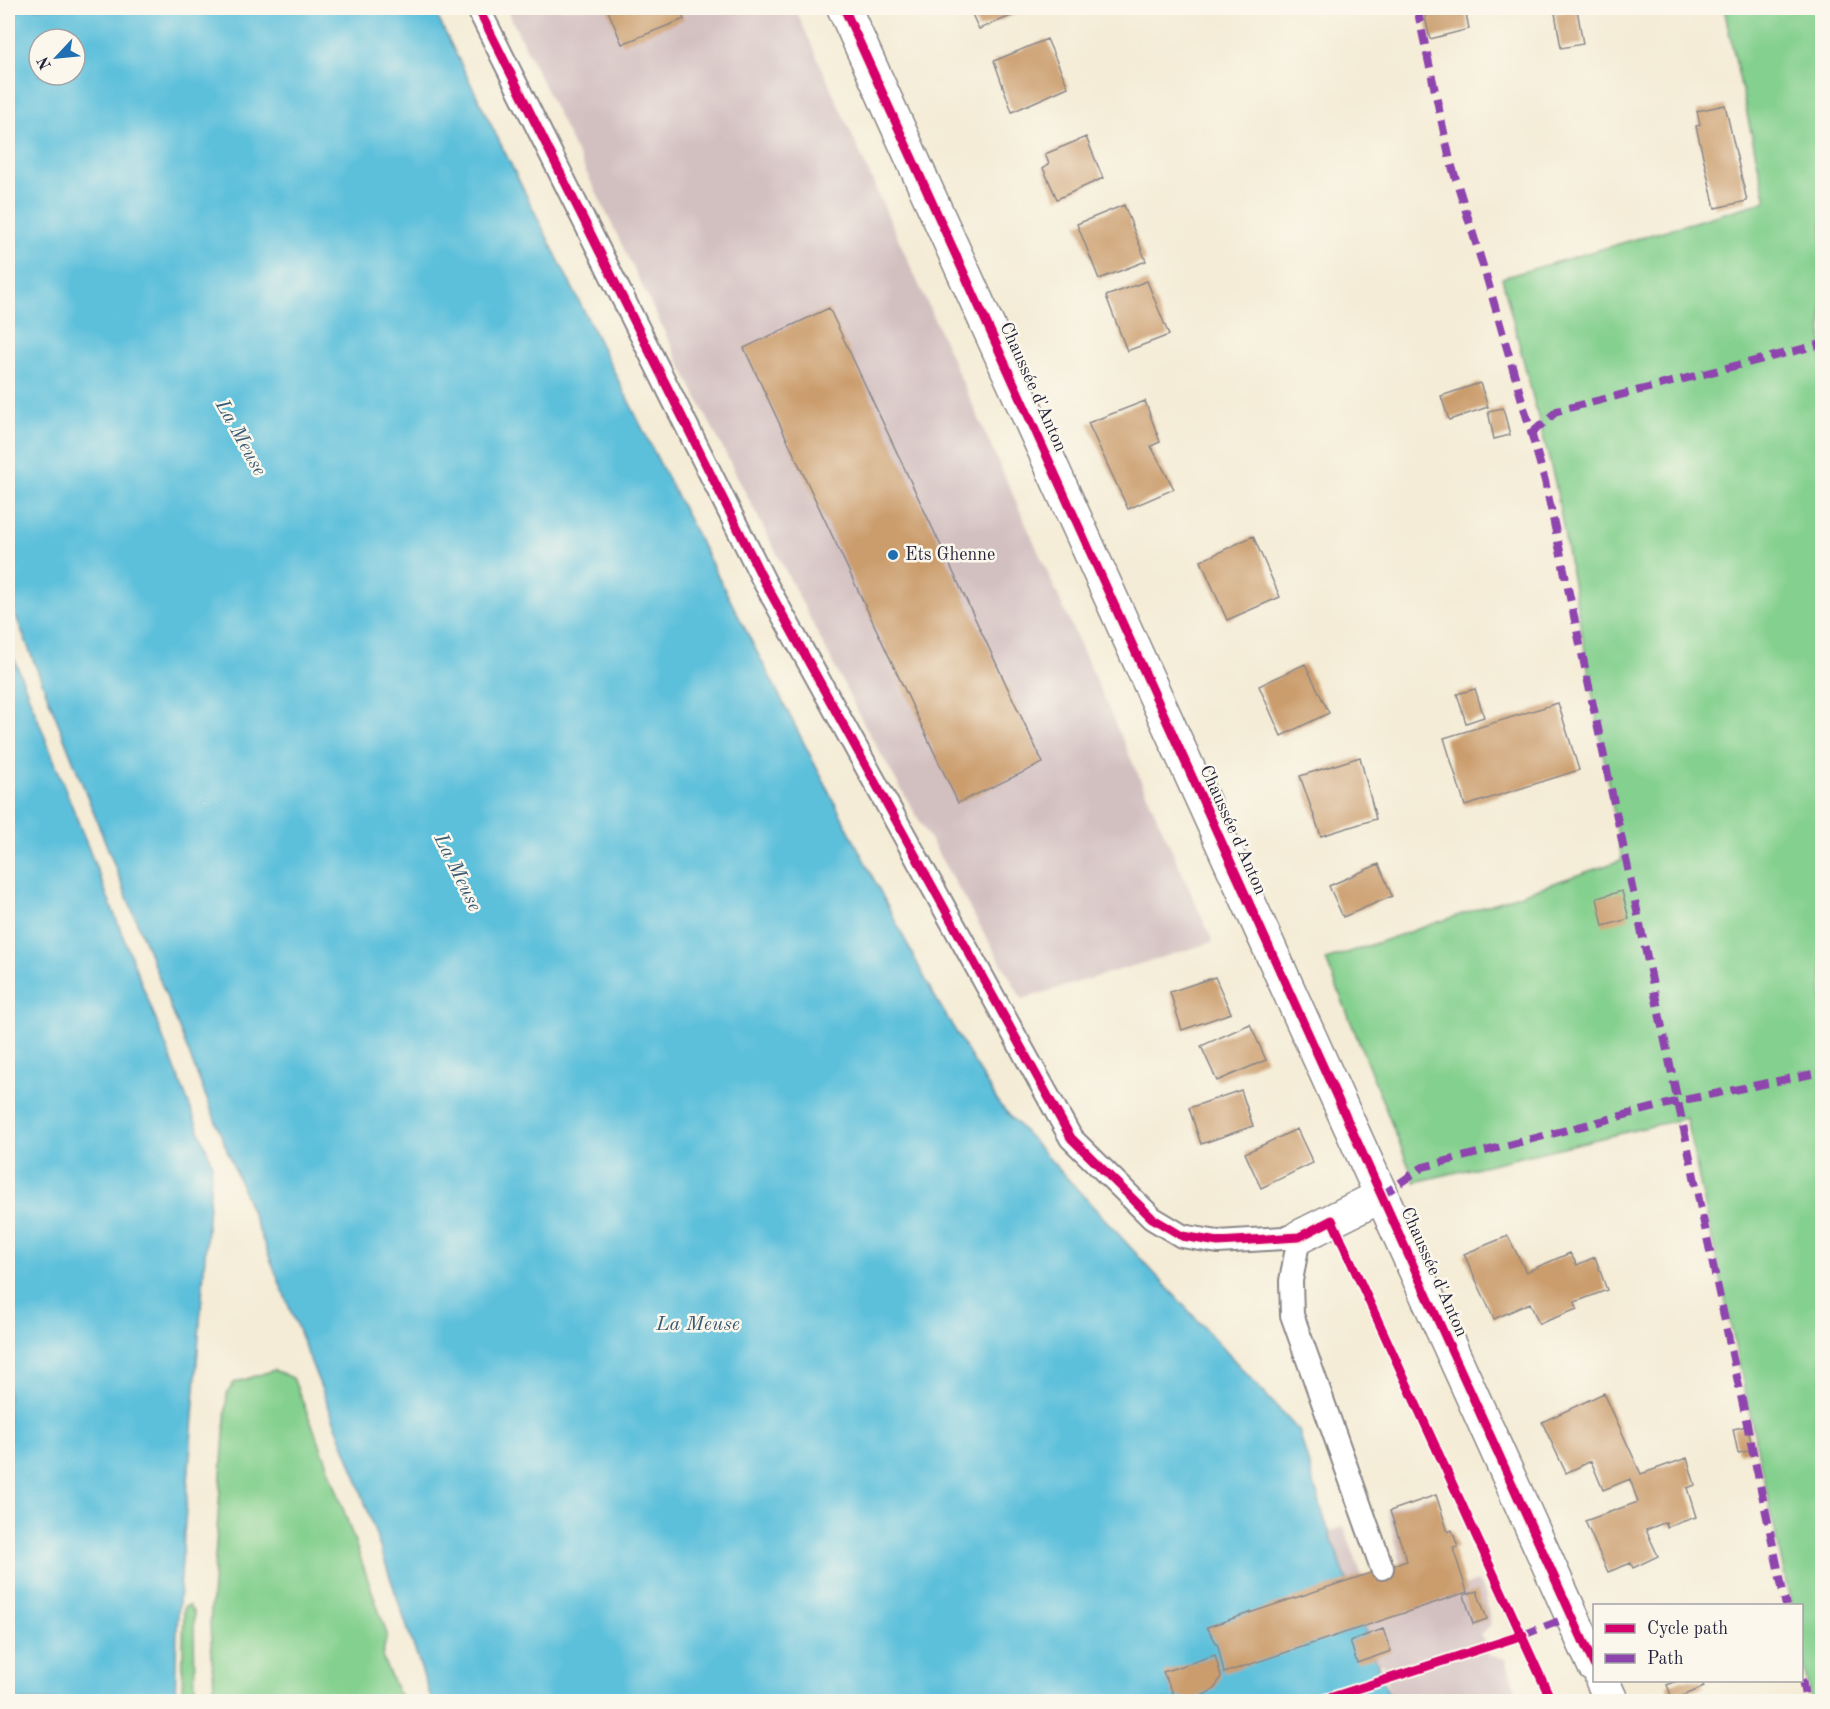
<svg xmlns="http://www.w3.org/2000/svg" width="1830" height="1709" font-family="'Old Standard TT',serif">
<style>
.industrial{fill:#d2bfc0}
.green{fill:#84d08e;stroke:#537964;stroke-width:1.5}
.water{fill:#5dc0db;stroke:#40718b;stroke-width:1.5;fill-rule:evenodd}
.building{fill:#cb9d6d}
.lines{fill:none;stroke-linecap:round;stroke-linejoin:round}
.lane-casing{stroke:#8b8788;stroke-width:26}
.street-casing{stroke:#8b8788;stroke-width:36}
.primary-casing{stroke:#8b8788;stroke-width:36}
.lane{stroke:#fff;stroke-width:22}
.street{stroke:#fff;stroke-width:33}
.primary{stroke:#fff;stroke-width:33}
.quiet{stroke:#8e44ad;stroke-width:8;stroke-dasharray:15 8;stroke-linecap:butt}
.cycleway-casing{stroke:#fbf7ec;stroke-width:13}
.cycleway{stroke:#d6006c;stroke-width:9}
.poi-dot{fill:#1f6fb2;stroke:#fbf7ec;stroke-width:2}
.labels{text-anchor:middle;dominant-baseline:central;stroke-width:5;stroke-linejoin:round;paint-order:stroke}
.street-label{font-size:18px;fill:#22223b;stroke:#fbf7ec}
.poi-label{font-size:18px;fill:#22223b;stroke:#fbf7ec;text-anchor:start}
.water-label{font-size:20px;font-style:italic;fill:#375973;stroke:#fbf7ec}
</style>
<rect width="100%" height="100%" fill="#fbf7ec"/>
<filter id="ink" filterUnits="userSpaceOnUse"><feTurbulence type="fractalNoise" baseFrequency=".0167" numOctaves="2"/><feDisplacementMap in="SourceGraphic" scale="12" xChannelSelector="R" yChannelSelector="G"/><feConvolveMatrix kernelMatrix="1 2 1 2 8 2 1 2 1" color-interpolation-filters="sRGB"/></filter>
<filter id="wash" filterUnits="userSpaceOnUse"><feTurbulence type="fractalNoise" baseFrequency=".008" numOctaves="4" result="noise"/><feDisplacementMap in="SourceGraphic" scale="24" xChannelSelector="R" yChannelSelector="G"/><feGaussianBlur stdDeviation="1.35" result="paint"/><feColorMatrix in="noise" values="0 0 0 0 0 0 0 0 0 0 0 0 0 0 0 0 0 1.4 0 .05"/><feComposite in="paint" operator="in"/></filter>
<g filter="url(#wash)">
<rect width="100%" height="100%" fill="#f4ecd6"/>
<!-- industrial -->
<path class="industrial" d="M506 8H795L1213 942 1022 999 866 728 692 388Z
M1426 1496 1434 1501 1453 1544 1461 1587 1478 1581 1485 1594 1491 1625 1481 1634 1489 1655 1506 1659 1519 1701H1391L1383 1663 1267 1701 1197 1580 1344 1526 1362 1577 1401 1563 1387 1510Z"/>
<!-- green -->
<path class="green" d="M1724 8H1822V1701H1811L1802 1657V1606L1791 1605 1686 1118 1415 1182 1326 960 1622 860 1555 482 1502 278 1766 201Z
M274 1370 293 1378 325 1457 387 1634 382 1657 398 1693 408 1701H215L210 1625 227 1394 234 1383Z
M188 1605 194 1613 195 1701H182L184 1607Z"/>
<!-- water -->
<path class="water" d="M8 8H433L654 452 932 992 999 1104 1299 1431 1325 1521 1391 1701H432L356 1476 8 596ZM39 39H75V75H39Z
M8 643 212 1163 177 1628 175 1701H8Z"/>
<g id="blocks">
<!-- building -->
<path class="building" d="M607 8H679L684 19 622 44Z
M969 8H1031L979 29Z
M1423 8H1465L1469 29 1430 39Z
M1577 9 1583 44 1561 48 1555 13Z
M1047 39 1068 87 1012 112 994 61Z
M1725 105 1747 201 1715 208 1696 126 1700 125 1697 111Z
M1086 137 1103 178 1057 199 1043 168 1049 164 1045 154Z
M1124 205 1146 261 1099 279 1077 224Z
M1147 281 1169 335 1127 351 1106 296Z
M829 308 1043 763 958 803 744 348Z
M1480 383 1488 407 1449 420 1441 396Z
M1145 401 1160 442 1151 446 1174 489 1128 509 1088 423Z
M1503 408 1510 435 1494 439 1488 411Z
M1253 536 1280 597 1227 620 1201 561Z
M1305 664 1329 713 1281 736 1259 686Z
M1475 689 1484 717 1466 723 1457 694Z
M1558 703 1579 770 1465 806 1444 738Z
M1360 757 1376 819 1321 836 1300 776Z
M1379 864 1392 896 1343 917 1329 886Z
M1622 891 1629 919 1603 926 1597 898Z
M1215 977 1231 1013 1182 1030 1170 992Z
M1250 1024 1266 1060 1217 1081 1201 1046Z
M1241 1090 1253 1126 1201 1144 1189 1108Z
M1297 1129 1313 1163 1261 1188 1245 1153Z
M1508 1236 1526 1272 1570 1253 1577 1265 1595 1257 1607 1290 1575 1302 1577 1309 1539 1324 1530 1303 1494 1319 1464 1254Z
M1604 1393 1641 1474 1687 1458 1695 1485 1687 1488 1696 1517 1667 1527 1666 1522 1646 1530 1658 1556 1633 1568 1631 1563 1608 1572 1585 1521 1638 1502 1630 1479 1603 1490 1591 1461 1566 1473 1542 1422Z
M1747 1426 1753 1450 1738 1453 1733 1429Z
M1436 1495 1448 1532 1452 1530 1458 1547 1453 1548 1467 1592 1224 1673 1218 1646 1207 1627 1407 1561 1390 1511Z
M1477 1591 1487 1619 1473 1624 1464 1595Z
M1383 1629 1391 1651 1357 1663 1350 1641Z
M1215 1655 1221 1676 1215 1689 1193 1700 1174 1695 1163 1672Z
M1679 1680H1701L1704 1687 1673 1700 1667 1685Z"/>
</g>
</g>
<g filter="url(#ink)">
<use href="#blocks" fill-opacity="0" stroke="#8b8788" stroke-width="1.5"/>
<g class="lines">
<!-- lane casing -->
<g class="lane-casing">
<path id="lane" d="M478 8 764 581 1071 1138 1152 1218 1182 1236 1218 1242 1299 1237 1291 1281 1292 1315 1382 1568"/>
</g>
<!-- street casing -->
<g class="street-casing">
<path id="street" d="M1299 1237 1381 1196"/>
</g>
<!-- primary casing -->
<g class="primary-casing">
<path id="primary" d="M844 8 1594 1665
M1602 1680 1612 1702"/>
</g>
<!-- lane -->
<use href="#lane" class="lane"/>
<!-- street -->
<use href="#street" class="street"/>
<!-- primary -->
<use href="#primary" class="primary"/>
<!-- quiet -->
<path class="quiet" d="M1417 8 1450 160 1488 282 1545 481 1786 1606
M1532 433 1557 411 1822 344
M1381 1196 1423 1167 1679 1101 1822 1072
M1523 1635 1572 1616
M1802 1679 1806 1702"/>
<!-- cycleway casing -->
<g class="cycleway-casing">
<path id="cycleway" d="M478 8 764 581 1071 1138 1152 1218 1182 1236 1218 1242 1299 1237 1332 1220 1552 1702
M844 8 1594 1665
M1317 1702 1523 1635"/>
</g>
<!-- cycleway -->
<use href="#cycleway" class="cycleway"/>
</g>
</g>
<!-- markers -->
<circle class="poi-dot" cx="893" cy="555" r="6"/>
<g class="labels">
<!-- street labels -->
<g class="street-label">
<text transform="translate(1033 387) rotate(66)">Chaussée d'Anton</text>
<text transform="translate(1233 830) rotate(66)">Chaussée d'Anton</text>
<text transform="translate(1434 1272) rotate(66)">Chaussée d'Anton</text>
</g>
<!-- poi labels -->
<g class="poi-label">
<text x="905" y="555">Ets Ghenne</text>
</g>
<!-- water labels -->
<g class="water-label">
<text transform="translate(240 438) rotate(61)">La Meuse</text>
<text transform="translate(457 873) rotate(64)">La Meuse</text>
<text x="698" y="1325">La Meuse</text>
</g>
</g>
<!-- margin -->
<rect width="1830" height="1709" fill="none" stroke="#fbf7ec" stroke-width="30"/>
<!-- legend -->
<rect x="1593" y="1604" width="210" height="78" fill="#fbf7ec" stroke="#a4a2a5" stroke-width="1.5"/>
<rect x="1605" y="1624" width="30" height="9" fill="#d6006c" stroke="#a4a2a5" stroke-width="1.5"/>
<text x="1647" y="1634" font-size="18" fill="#22223b">Cycle path</text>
<rect x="1605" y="1654" width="30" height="9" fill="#8e44ad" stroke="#a4a2a5" stroke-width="1.5"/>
<text x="1647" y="1664" font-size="18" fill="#22223b">Path</text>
<!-- north arrow -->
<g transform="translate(57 57) rotate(244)"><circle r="28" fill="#fbf7ec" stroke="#a4a2a5" stroke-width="1.5"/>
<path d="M0-4.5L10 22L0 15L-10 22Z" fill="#1f6fb2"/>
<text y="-9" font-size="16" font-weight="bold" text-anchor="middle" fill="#22223b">N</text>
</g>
</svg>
